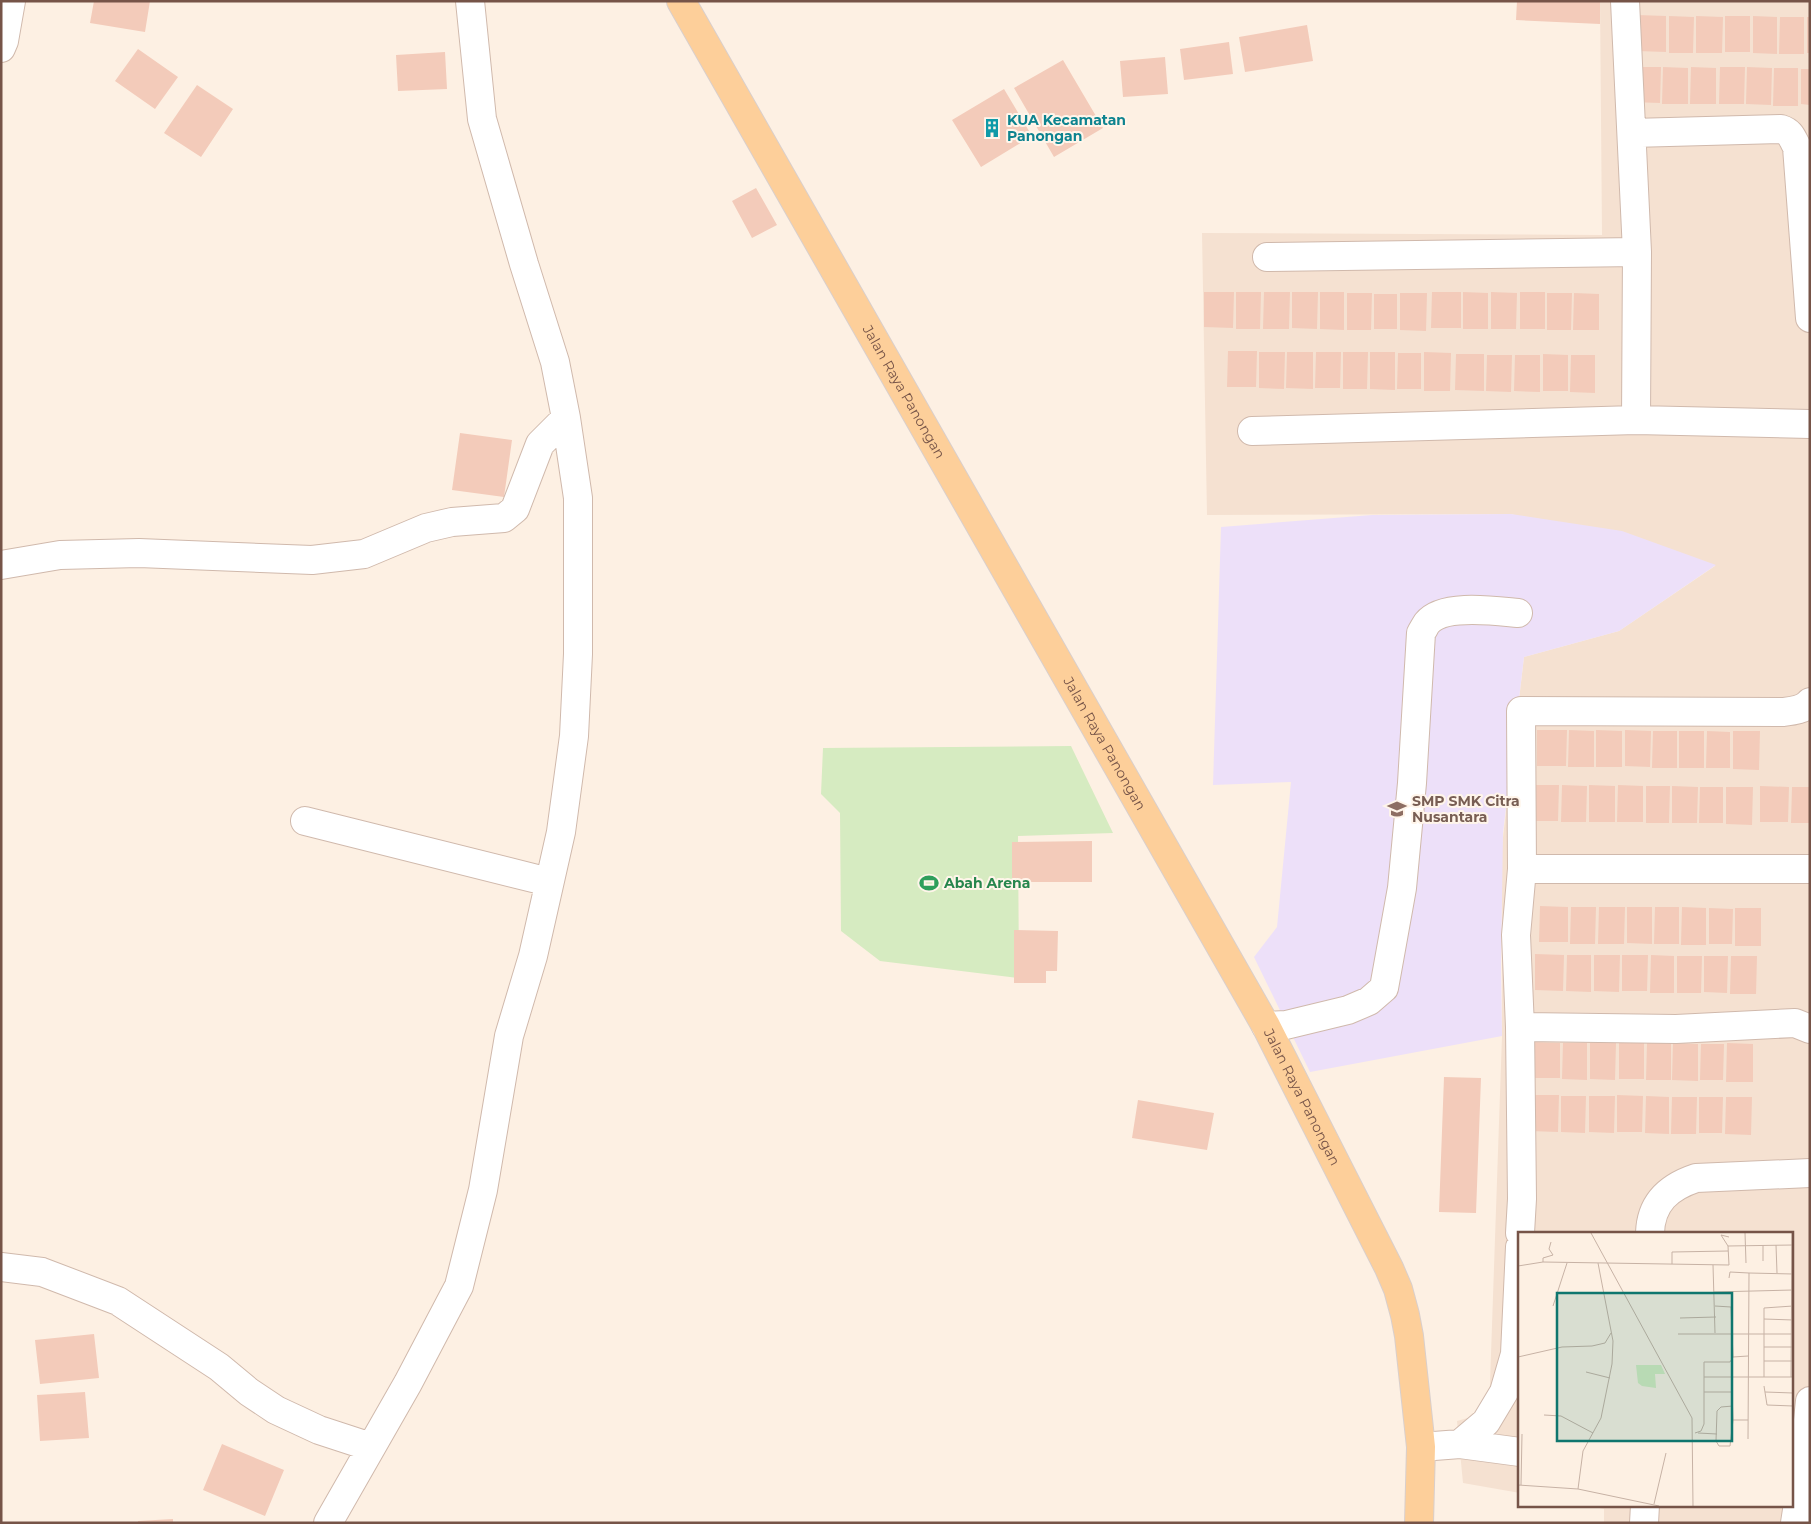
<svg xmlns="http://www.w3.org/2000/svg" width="1811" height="1524" font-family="Montserrat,sans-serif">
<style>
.residential{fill:#f5e1d1}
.education{fill:#ede0f9}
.green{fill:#d6ebc1}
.building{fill:#f3cbba}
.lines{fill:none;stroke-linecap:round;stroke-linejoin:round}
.minor-casing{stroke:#d0b9ac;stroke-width:30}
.major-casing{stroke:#d9cfcc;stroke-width:30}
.minor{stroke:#fff;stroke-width:28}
.major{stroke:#fdcf9a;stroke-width:28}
.labels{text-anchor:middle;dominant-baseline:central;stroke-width:4;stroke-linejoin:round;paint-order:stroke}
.culture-label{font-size:14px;font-weight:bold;fill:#0d838f;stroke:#fff5ea;text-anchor:start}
.street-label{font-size:14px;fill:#765448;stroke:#fff5ea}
.education-label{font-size:14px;font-weight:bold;fill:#785e54;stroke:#fff5ea;text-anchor:start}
.leisure-label{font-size:14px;font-weight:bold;fill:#27864d;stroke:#fff5ea;text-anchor:start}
.inset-road{fill:none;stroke:#c7b2a5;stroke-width:1}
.view{fill:#0f766e;fill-opacity:0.15;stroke:#0f766e;stroke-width:2.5}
.inset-edge{fill:none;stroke:#765448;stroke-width:2.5}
</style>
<rect width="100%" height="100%" fill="#fdf0e3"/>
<!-- residential -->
<path class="residential" d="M1600 1H1810V1523H1604V1509L1585 1505H1792V1233H1520V1493L1463 1483 1457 1421 1489 1412 1502 1036V846L1524 657 1619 631 1715 566 1511 514 1207 515 1202 233 1602 235Z"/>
<!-- education -->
<path class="education" d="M1511 514 1622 531 1716 565 1619 631 1524 657 1503 833 1501 965 1502 1036 1310 1072 1254 957 1277 927 1291 782 1213 785 1221 527 1372 515Z"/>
<!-- green -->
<path class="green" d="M1071 746 1113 833 1018 836 1019 978 880 961 841 931 840 813 821 794 823 748Z"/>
<!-- building -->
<path class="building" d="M94 1H150L145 32 90 23Z
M1517 1H1600V24L1516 20Z
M1637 15 1666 16V52L1637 51Z
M1669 16 1694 17 1693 53H1669Z
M1696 16 1723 17 1722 53H1696Z
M1725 16H1750V52H1725Z
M1753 16 1777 17V54L1753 53Z
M1780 17H1804V54H1779Z
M1807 17H1810V53H1807Z
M1307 25 1313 61 1245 72 1239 37Z
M1229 42 1233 74 1184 80 1180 49Z
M138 49 178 77 155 109 115 81Z
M445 52 447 89 398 91 396 55Z
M1165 57 1168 94 1123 97 1120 61Z
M1063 60 1103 128 1054 157 1014 88Z
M1631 67H1661L1660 103 1631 102Z
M1663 67 1688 68V104H1662Z
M1691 67 1716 68V104H1690Z
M1720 67H1745L1744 104H1719Z
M1747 67 1772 68 1771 105 1746 104Z
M1774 68H1798V106H1773Z
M1801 69H1810V105L1801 104Z
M197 85 233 109 201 157 164 133Z
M1004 89 1032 136 981 167 952 120Z
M756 188 777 225 752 238 732 201Z
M1204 292H1234L1233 328 1204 327Z
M1236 292H1261L1260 329H1236Z
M1264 292H1290L1289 329H1263Z
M1292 292H1318L1317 329 1292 328Z
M1320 292H1344V330L1320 329Z
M1432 292H1461V328H1431Z
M1463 292 1488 293V329H1463Z
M1491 292 1517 293 1516 329H1491Z
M1520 292H1545V329H1520Z
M1347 293H1372L1371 330H1347Z
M1400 293H1427L1426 331 1400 330Z
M1547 293H1572L1571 330H1547Z
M1574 293 1599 294V330H1573Z
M1374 294H1397V329H1374Z
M1228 351H1257L1256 387H1227Z
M1259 352H1285L1284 389 1259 388Z
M1287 352H1313V389L1286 388Z
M1316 352H1341L1340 388H1315Z
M1343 352H1368L1367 389H1343Z
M1370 352H1395V390L1370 389Z
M1424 352 1451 353 1450 391H1424Z
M1398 353H1421V389H1397Z
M1456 354H1484V391L1455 390Z
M1543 354 1568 355V391H1543Z
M1487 355H1512L1511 392 1486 391Z
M1515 355H1540V392L1514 391Z
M1571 355H1595V393L1570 392Z
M460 433 512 440 504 497 452 490Z
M1537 730H1567L1566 766H1537Z
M1569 730 1594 731V767H1568Z
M1596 730 1622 731V767H1596Z
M1625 730 1651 731 1650 767 1625 766Z
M1653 731H1677V768H1652Z
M1679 731H1704V768H1679Z
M1707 731 1730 732V768H1706Z
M1733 731H1760L1759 770 1733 769Z
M1530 785H1559L1558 821H1530Z
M1562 785 1587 786 1586 822H1561Z
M1589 785 1615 786V822H1589Z
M1618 785 1643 786V822H1617Z
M1646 786H1670L1669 823H1646Z
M1672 786 1698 787 1697 823H1672Z
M1760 786 1789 787 1788 822H1760Z
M1700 787H1723V823H1699Z
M1726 787H1753L1752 825 1726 824Z
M1792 787H1810V823H1791Z
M1092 841V882H1012V842Z
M1540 906 1568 907V942H1539Z
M1571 907H1596L1595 944H1570Z
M1599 907H1625L1624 944H1598Z
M1627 907H1652V944L1627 943Z
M1655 907H1679V944H1654Z
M1682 907 1706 908V945H1681Z
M1709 908 1733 909 1732 944H1709Z
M1735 908H1761V946H1735Z
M1014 930 1058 931 1057 971H1046V983H1014Z
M1535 954 1564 955 1563 991 1535 990Z
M1567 955H1591V992L1566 991Z
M1594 955H1620L1619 992 1594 991Z
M1622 955H1648L1647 991H1622Z
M1651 955 1674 956V993H1650Z
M1677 956H1702L1701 993H1677Z
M1704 956H1728L1727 993 1704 992Z
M1731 956H1757L1756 994H1730Z
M1531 1042 1560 1043V1078H1531Z
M1563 1043H1587V1080L1562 1079Z
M1590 1043H1616L1615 1080 1590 1079Z
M1619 1043H1644V1079H1619Z
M1647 1043H1671V1080H1646Z
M1673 1043 1698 1044V1081L1672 1080Z
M1727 1043 1753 1044V1082H1726Z
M1701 1044H1724L1723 1080H1700Z
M1444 1077 1481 1078 1476 1213 1439 1212Z
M1530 1095H1559L1558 1132 1530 1131Z
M1617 1095 1643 1096 1642 1132H1617Z
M1561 1096H1586L1585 1133 1561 1132Z
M1589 1096H1615L1614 1133 1589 1132Z
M1646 1096 1669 1097V1134L1645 1133Z
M1672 1097H1697L1696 1134H1671Z
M1699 1097H1723L1722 1133H1699Z
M1726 1097H1752L1751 1135 1725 1134Z
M1138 1100 1214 1113 1207 1150 1132 1138Z
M94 1334 99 1378 40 1384 35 1340Z
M85 1392 89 1438 40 1441 37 1395Z
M222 1444 284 1470 265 1516 203 1490Z
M173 1519V1523H138V1521Z"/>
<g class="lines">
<!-- minor casing -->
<g class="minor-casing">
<path id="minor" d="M1625 1 1637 252 1636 420
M1 48 4 41 11 1
M1632 133 1781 129C1791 132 1792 138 1797 147L1810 318
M1267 257 1637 252
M1252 431 1636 420 1810 424
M1 565 60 555 139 553 312 560 364 554 426 528 452 522 504 518 515 509 540 444 566 418
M305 821 549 882
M1522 869 1521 711 1783 712C1792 711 1804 710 1810 702
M1266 1026 1286 1025 1348 1010 1369 1001 1384 988 1402 888 1412 783 1421 633C1423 630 1425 626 1427 623 1443 603 1496 611 1518 613
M1520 1027 1676 1029 1795 1023 1810 1029
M1520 1233 1522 1199 1520 1027 1516 935 1522 869H1810
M1650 1233C1651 1202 1669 1187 1696 1178L1810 1173
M1 1267 42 1272 118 1301 219 1367 249 1392 276 1410 319 1430 371 1447
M1460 1444 1520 1452
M1421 1447 1460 1444 1486 1422 1504 1392 1515 1354 1520 1247
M328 1523 408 1383 459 1286 483 1190 509 1036 533 956 561 832 574 736 578 654V498L566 418 555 362 524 264 482 119 470 1
M1644 1523 1645 1505
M1795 1523 1802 1478 1810 1401"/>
</g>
<!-- major casing -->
<g class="major-casing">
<g id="major">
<path id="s1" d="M681 1 1266 1026 1389 1268 1398 1289 1405 1315 1409 1336 1421 1447 1419 1523"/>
</g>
</g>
<!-- minor -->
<use href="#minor" class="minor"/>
<!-- major -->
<use href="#major" class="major"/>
</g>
<!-- icons -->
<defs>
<g id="building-bare" transform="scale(1.5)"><path d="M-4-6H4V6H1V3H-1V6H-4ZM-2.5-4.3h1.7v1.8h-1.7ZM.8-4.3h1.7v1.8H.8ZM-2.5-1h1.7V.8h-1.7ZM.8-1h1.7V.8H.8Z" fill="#0f9aa8" stroke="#fff5ea" stroke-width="2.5" paint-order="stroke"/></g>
<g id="school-bare" transform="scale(1.5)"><path d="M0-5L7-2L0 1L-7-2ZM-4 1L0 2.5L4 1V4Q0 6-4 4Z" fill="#8d6e63" stroke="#fff5ea" stroke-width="2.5" paint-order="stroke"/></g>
<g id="stadium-bare" transform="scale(1.5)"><path d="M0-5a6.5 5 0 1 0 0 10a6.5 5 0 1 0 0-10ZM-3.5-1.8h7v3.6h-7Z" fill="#2e9e5b" stroke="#fff5ea" stroke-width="2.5" paint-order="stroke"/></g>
</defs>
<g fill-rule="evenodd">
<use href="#building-bare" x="992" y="128"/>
<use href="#school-bare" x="1397" y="809"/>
<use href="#stadium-bare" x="929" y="883"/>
</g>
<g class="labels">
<!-- culture labels -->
<g class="culture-label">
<text x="1007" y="120">KUA Kecamatan<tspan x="1007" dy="16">Panongan</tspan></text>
</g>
<!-- street labels -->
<g class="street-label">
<text stroke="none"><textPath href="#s1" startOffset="450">Jalan Raya Panongan</textPath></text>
<text stroke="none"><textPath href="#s1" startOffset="855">Jalan Raya Panongan</textPath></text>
<text stroke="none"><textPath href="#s1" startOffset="1260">Jalan Raya Panongan</textPath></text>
</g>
<!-- education labels -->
<g class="education-label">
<text x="1412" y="801">SMP SMK Citra<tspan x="1412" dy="16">Nusantara</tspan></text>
</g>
<!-- leisure labels -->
<g class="leisure-label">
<text x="944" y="883">Abah Arena</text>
</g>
</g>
<!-- overview -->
<g transform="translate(1518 1232)">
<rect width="275" height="275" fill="#fdf0e3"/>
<path d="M118 133H143L147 142H137L138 156 124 154 120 151Z" fill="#d6ebc1"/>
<path class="inset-road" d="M73 1 174 186 175 274M227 1 228 31M211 5 203 3 210 14 275 13M245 13V29M258 13 259 41M25 30V26L35 23 31 17 33 10M154 32V20L210 19M195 33 197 101M0 34 25 30 211 33 210 14M211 46 212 40 231 41M196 60 275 58M35 74 49 31M197 74 213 75 215 125M162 86 198 85M246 87 275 88M160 102H275M246 115H275M0 125 44 115 74 114 87 111 93 101M246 129H275M68 140 92 146M186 145V130H212L215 125 230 124M246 145V76L275 74M273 145 274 1M246 154 249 173 275 174M186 160H214L215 188H230M247 160 275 161M215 174 203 175 199 179 198 209 201 214H212L215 188M26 183 43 184 75 201M177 201 183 199 186 192V145H275M180 201 199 202M230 207 231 41 275 42M0 253 60 257 141 274M3 253 4 202M60 257 65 219 83 186 94 132 95 109 80 31M136 272 148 221"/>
<path class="view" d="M39 61H214V209H39Z"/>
<rect width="275" height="275" class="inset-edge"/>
</g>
<!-- border -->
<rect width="1811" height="1524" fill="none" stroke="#765448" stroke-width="5"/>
</svg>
